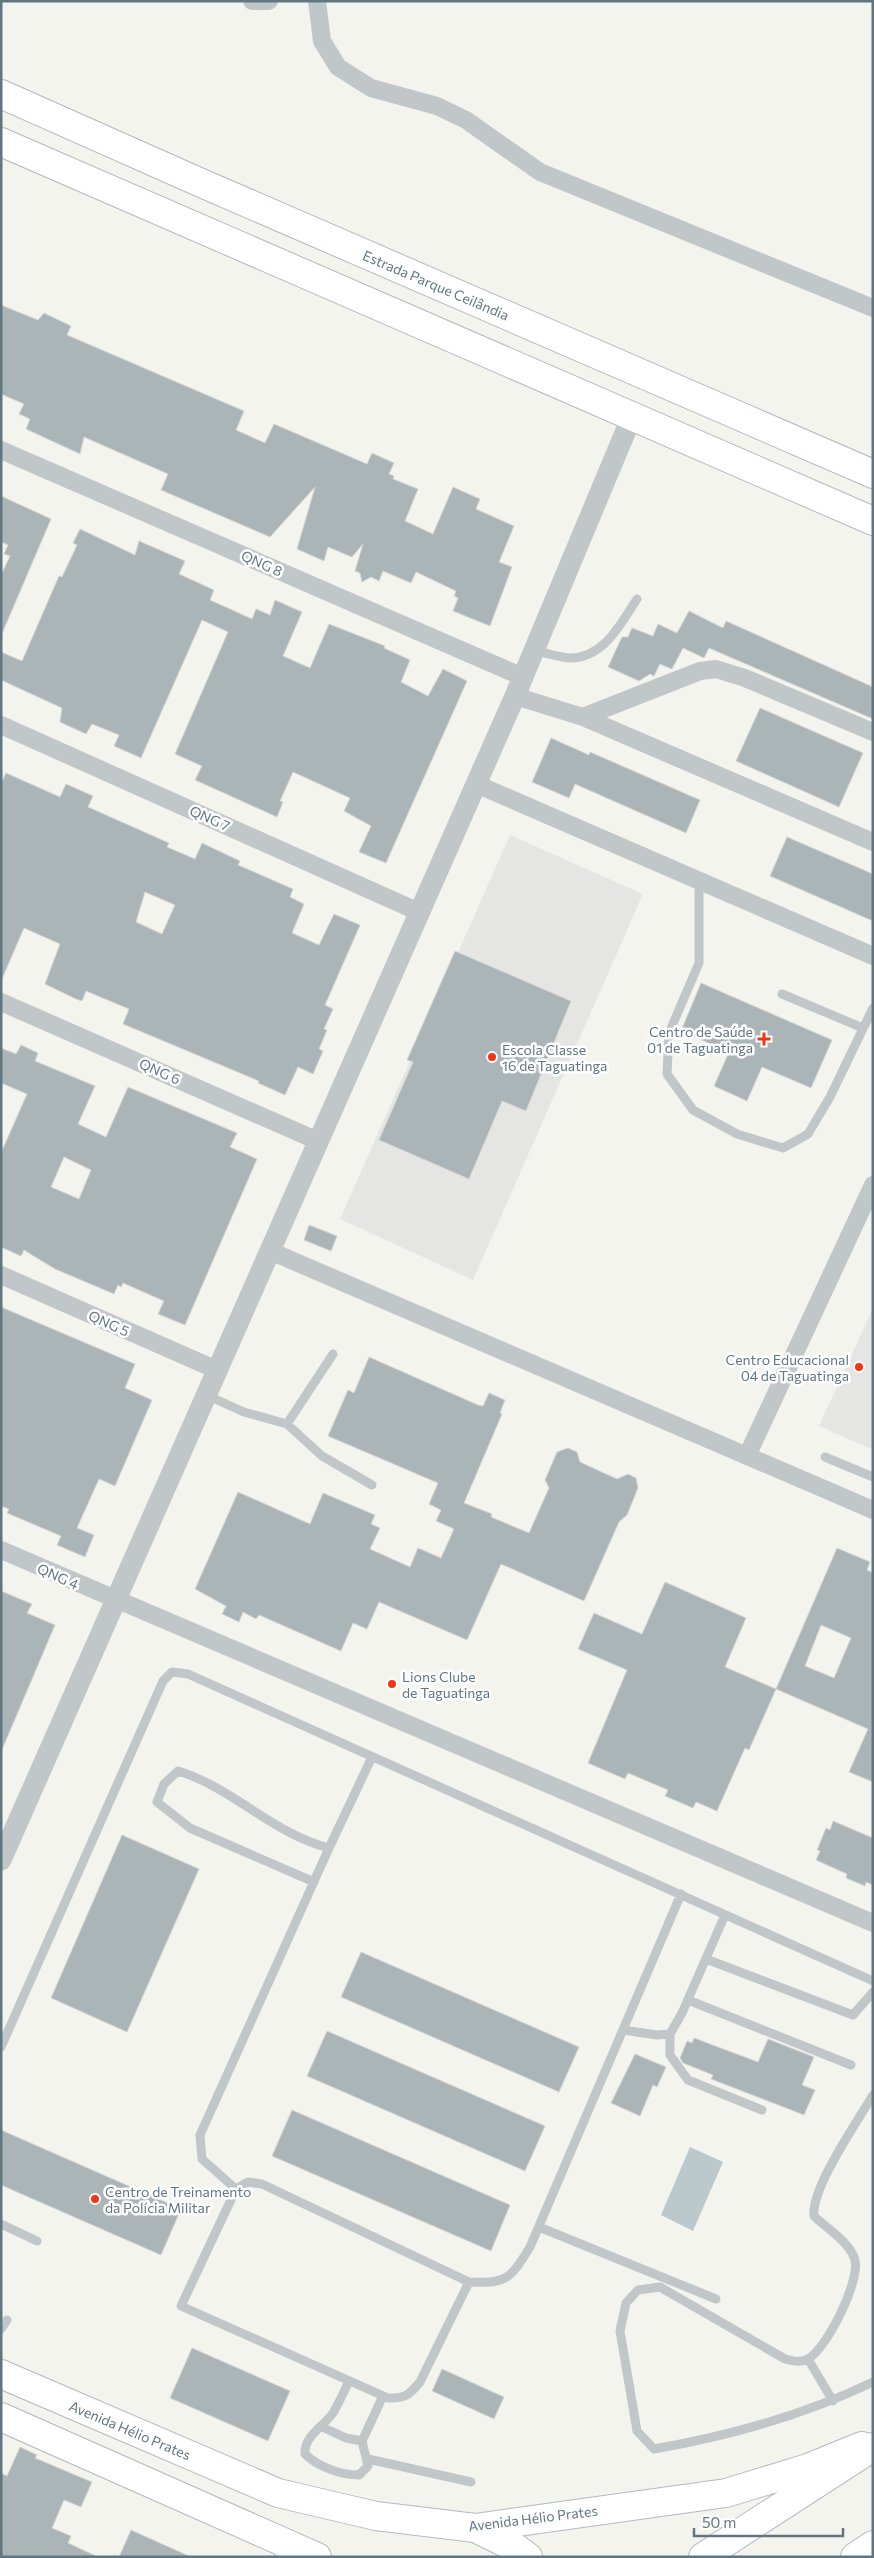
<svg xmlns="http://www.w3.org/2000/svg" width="874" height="2558" font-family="Commissioner,sans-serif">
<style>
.built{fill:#e5e5e3}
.water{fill:#bbc9cd}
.building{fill:#abb5b8;stroke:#d5d5d2;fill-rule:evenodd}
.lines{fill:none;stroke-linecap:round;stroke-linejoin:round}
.primary-casing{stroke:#b4b9bc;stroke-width:30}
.trunk-casing{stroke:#b5b9bc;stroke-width:30}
.motorway-casing{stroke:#b5b9bc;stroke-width:30}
.service{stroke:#c1c6c8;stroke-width:9}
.minor{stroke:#c1c6c8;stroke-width:18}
.tertiary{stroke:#c1c6c8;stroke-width:21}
.primary{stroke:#fff;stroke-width:28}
.trunk{stroke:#fff;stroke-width:28}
.motorway{stroke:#fff;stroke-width:28}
.poi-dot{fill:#f23512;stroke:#fff;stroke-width:2}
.labels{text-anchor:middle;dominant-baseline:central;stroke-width:5;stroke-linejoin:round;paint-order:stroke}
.street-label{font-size:14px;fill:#607683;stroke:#fff}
.poi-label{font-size:14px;fill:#607683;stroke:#fff;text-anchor:start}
</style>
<rect width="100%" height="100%" fill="#f4f4ef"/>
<!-- built -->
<path class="built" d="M510 835 643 894 473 1280 340 1219Z
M873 1308V1450L819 1426Z"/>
<!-- water -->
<path class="water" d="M690 2147 723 2162 693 2231 661 2215Z"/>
<!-- building -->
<path class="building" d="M1 305 38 320 44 313 71 326 67 335 244 411 236 430 265 443 274 424 367 464 372 453 394 463 389 474 394 476 393 479 418 489 405 521 433 534 453 487 480 499 476 509 514 526 499 562 512 567 490 626 453 611 458 598 454 596 456 591 416 572 411 583 383 571 379 581 371 577 362 582 360 573 355 571 363 544 352 557 328 547 324 561 297 549 315 487 270 537 161 490 168 474 84 437 80 454 26 429 30 419 19 414 24 404 1 394Z
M1 496 51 519 1 636V575L10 556 4 554 8 545 1 542Z
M80 529 135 555 139 541 185 561 179 574 214 590 210 600 252 619 256 609 270 615 275 600 302 612 283 656 310 668 329 624 385 646 384 648 410 660 401 682 428 696 443 669 467 681 386 863 359 852 371 826 344 811 350 798 293 772 280 801 283 802 277 817 195 780 202 766 175 754 228 632 202 620 141 758 114 746 119 735 92 724 86 734 60 722 62 708 1 680V652L22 661 59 576 62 577 77 545 73 543Z
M689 611 723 628 726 621 873 687V719L709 648 704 658 683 648 672 669 660 664 654 676 650 674 639 681 608 667 622 637H628L632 628 653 636 658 624 677 633Z
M760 708 863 753 839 807 736 761Z
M551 738 589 755 590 752 700 800 686 833 575 784 569 798 532 782Z
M6 773 60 797 66 784 93 796 88 807 169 843 167 847 195 859 202 843 240 861 238 865 293 889 290 897 304 904 292 933 319 945 334 914 360 925 325 1005 333 1009 324 1029 327 1030 319 1049 323 1051 313 1074 298 1067 285 1095 258 1083 259 1081 123 1024 129 1009 86 991 82 1001 76 999 45 984 60 944 24 928 1 981V783ZM145 892 175 905 162 934 136 922Z
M787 837 873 874V921L770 876Z
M455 951 571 1001 526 1111 502 1101 469 1179 379 1140 413 1062 407 1060Z
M701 983 832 1040 811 1088 762 1067 747 1101 714 1086 729 1052 681 1031Z
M21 1045 38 1053 35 1061 95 1086 78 1124 106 1137 128 1087 237 1133 230 1147 257 1159 185 1325 158 1314 164 1301 123 1283 121 1287 118 1285 114 1294 55 1269 24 1250 21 1256 1 1247V1153L27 1094 1 1083V1048L16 1054ZM64 1157 91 1170 79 1199 51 1187Z
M309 1225 337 1236 331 1251 304 1240Z
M1 1307 135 1364 125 1388 152 1400 115 1486 99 1479 77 1528 94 1535 85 1557 57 1545 61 1536 7 1513 9 1509 1 1506Z
M369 1357 478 1405 483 1406 489 1393 505 1400 500 1413 502 1414 464 1503 492 1514 491 1517 529 1533 549 1488 545 1480 557 1452 568 1448 577 1452 580 1462 617 1479 628 1474 636 1478 638 1488 627 1515 619 1522 584 1601 501 1564 467 1640 379 1602 367 1629 353 1623 341 1651 259 1615 256 1619 243 1612 239 1622 222 1614 226 1606 195 1589 238 1492 310 1524 323 1493 375 1515 371 1524 380 1528 370 1549 410 1567 418 1548 441 1558 454 1529 436 1521 441 1510 429 1504 438 1483 328 1436 348 1390 354 1393Z
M837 1548 870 1562 867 1570 873 1573V1782L849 1772 868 1729 776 1689ZM821 1625 851 1638 834 1678 805 1666Z
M665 1582 746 1618 725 1667 776 1689 749 1750 745 1748 717 1811 696 1802 693 1808 665 1796 668 1790 628 1773 625 1779 588 1763 627 1670 578 1649 594 1613 642 1634Z
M1 1591 32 1604 27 1613 55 1625 1 1752Z
M833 1821 873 1838V1885L866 1882 865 1886 846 1878 847 1874 816 1860 820 1851 817 1850 826 1828 830 1830Z
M122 1835 199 1869 127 2032 51 1998Z
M361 1952 579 2047 559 2092 341 1997Z
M327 2031 545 2126 525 2171 307 2076Z
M694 2038 758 2062 768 2039 814 2057 802 2085 815 2090 804 2115 711 2079 713 2075 683 2063 680 2058 687 2041 692 2043Z
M635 2054 666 2067 657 2087 653 2085 640 2116 611 2103Z
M292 2110 510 2205 491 2251 272 2156Z
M1 2130 181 2209 161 2255 1 2185Z
M192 2348 290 2391 268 2441 170 2398Z
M442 2369 504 2397 494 2419 432 2391Z
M20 2447 37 2455 35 2458 92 2482 81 2507 64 2500 52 2528 71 2536 68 2543 98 2557H1V2473L7 2476Z
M131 2530 191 2557H119Z"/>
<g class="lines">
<!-- primary casing -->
<g class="primary-casing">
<path id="primary" d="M1 2374 278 2493 376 2516 475 2528 726 2493 808 2468 862 2446
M1 2417 317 2557
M475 2528 516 2548 528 2557"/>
</g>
<!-- trunk casing -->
<g class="trunk-casing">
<path id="trunk" d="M284 2543 297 2557
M703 2557 873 2447
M855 2557 873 2545"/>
</g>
<!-- motorway casing -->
<g class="motorway-casing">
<path id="motorway" d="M1 94 199 182 873 474
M1 142 873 521"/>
</g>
<!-- service -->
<path class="service" d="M534 650C545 653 558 657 569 658 604 659 621 623 637 599
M699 881V963L669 1033 667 1074 693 1110 737 1134 783 1148 808 1134 830 1097 873 1008
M782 994 863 1028
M206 1395 244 1412 287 1424 322 1456 372 1485
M287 1424 333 1354
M825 1457 873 1477
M314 1882 190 1828 157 1802 164 1784 178 1771C232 1787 273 1834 329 1848L372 1757
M706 1959 853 2015 873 1992
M688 2000 851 2065
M623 2030 657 2035 670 2034 682 2013 725 1915
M670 2034V2055L688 2080 762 2110
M1 2047 163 1681 172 1672 188 1674 873 1981
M873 2095C857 2122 811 2188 814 2216 827 2229 850 2242 855 2260 860 2282 827 2348 808 2359 801 2363 793 2361 785 2359L660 2287 638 2290 626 2303 620 2331 637 2431 654 2449C729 2436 804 2415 873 2382
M236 2189 202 2159 200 2135 329 1848
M1 2224 37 2241
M539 2227 716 2299
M469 2282 420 2382C410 2394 405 2399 388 2398L181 2306 236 2189 248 2182 262 2184 469 2282C507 2284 511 2278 530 2247L681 1894
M1 2329 7 2320
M808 2359 833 2401
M349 2381C344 2392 339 2403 333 2413 323 2427 304 2436 305 2454 318 2467 341 2475 359 2475L368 2466 362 2441 383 2396
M322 2427 346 2438 362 2441
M368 2459 471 2482"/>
<!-- minor -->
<path class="minor" d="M252 1H269
M317 1 322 41 338 67 371 88 437 106 466 120 540 172 873 308
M1 450 523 677
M515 696 583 717 873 842
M583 717 700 671 716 669 745 678 873 732
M1 725 419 912
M476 784 873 956
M1 1002 318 1141
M270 1251 873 1510
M1 1275 217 1370
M747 1456 873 1185
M1 1550 873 1923"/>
<!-- tertiary -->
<path class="tertiary" d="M1 1860 515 696 632 416"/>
<!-- primary -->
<use href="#primary" class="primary"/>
<!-- trunk -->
<use href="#trunk" class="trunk"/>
<!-- motorway -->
<use href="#motorway" class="motorway"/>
</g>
<!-- markers -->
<g class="poi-dot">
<path d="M761.5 1031.5h5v5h5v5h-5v5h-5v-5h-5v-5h5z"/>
<circle cx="492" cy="1057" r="5"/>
<circle cx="859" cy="1367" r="5"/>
<circle cx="392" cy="1684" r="5"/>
<circle cx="95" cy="2199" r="5"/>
</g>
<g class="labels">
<!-- street labels -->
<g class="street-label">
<text transform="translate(436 285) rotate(23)">Estrada Parque Ceilândia</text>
<text transform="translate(262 563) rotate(24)">QNG 8</text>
<text transform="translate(210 818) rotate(24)">QNG 7</text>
<text transform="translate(160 1071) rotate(24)">QNG 6</text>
<text transform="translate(109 1323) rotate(24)">QNG 5</text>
<text transform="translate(58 1576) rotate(24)">QNG 4</text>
<text transform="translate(130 2430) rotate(23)">Avenida Hélio Prates</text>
<text transform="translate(533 2518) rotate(-7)">Avenida Hélio Prates</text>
</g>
<!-- poi labels -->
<g class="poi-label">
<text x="753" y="1031" text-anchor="end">Centro de Saúde<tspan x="753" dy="16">01 de Taguatinga</tspan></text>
<text x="502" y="1049">Escola Classe<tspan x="502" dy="16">16 de Taguatinga</tspan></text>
<text x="849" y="1359" text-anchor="end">Centro Educacional<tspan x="849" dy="16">04 de Taguatinga</tspan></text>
<text x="402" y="1676">Lions Clube<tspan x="402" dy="16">de Taguatinga</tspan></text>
<text x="105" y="2191">Centro de Treinamento<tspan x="105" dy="16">da Polícia Militar</tspan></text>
</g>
</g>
<!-- border -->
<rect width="874" height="2558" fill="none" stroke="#607683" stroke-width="5"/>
<!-- scale -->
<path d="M694 2528v8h149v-8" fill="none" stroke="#607683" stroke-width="2.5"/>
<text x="702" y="2528" font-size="15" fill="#607683" stroke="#ffffff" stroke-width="4" paint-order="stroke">50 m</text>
</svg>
